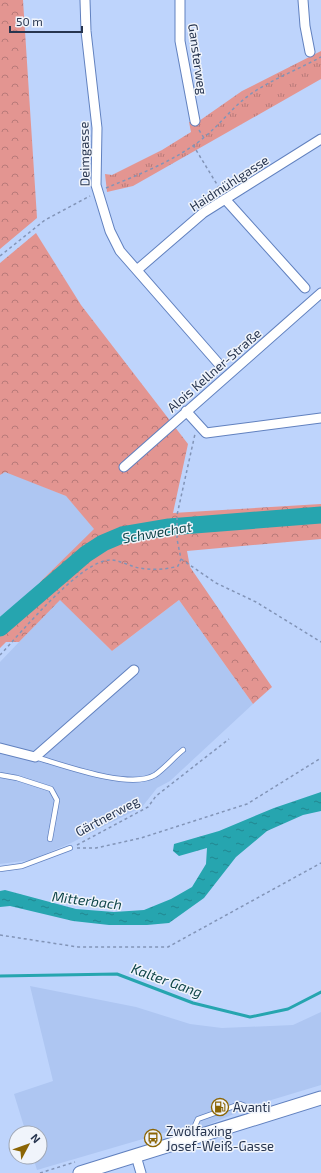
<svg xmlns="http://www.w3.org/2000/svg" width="321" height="1173" font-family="'Exo 2',sans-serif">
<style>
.built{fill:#aec6f2}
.grass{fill:url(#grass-tufts)}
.forest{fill:url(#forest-crowns)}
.water{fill:url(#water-ripples)}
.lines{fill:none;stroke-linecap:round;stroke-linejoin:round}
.stream{stroke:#26a5af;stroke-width:3}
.river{stroke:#26a5af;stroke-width:17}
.service-casing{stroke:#6181bf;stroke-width:6}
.minor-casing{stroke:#6181bf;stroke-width:11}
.secondary-casing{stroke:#6181bf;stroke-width:15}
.path{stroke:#8294b7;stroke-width:1.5;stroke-dasharray:3 3;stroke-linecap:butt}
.service{stroke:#fff;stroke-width:4.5}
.minor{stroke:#fff;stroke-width:9}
.secondary{stroke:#fff;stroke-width:13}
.labels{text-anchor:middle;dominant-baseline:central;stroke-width:3;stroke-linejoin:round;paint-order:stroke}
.street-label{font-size:13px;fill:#27354f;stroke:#f0f4fb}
.poi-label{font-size:13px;fill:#27354f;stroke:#f0f4fb;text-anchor:start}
.water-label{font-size:14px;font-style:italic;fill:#0f4549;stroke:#f0f4fb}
</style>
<defs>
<pattern id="grass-tufts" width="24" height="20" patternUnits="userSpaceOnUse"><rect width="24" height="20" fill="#e39591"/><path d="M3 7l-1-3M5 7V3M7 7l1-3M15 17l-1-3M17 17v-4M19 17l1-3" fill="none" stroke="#b87a79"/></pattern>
<pattern id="forest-crowns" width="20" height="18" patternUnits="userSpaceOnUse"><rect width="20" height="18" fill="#e39591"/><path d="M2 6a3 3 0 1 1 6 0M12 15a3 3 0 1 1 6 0" fill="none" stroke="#b87a79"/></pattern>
<pattern id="water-ripples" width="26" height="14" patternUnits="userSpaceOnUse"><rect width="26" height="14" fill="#26a5af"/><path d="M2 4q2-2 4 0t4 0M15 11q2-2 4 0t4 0" fill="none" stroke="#218791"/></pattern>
</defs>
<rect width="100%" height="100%" fill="#bed4fc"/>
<!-- built -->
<path class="built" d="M5 471 66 496 95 529 0 620V475Z
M60 599 112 651 179 600 253 704 170 781 157 788 142 807 71 843 31 860 0 864V662Z
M30 986 136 1007 190 1024 222 1028 293 1025 321 1012V1085L258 1104 198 1129H177L37 1170 33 1157H40V1133H26L14 1094 53 1081Z"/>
<!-- grass -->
<path class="grass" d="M321 51V79L133 186 107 192 105 174 112 175 162 150 191 132 189 122 199 121 242 91Z"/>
<!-- forest -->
<path class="forest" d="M0 0H23L37 218 0 249Z
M36 233 81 305 188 444 173 513 321 504V539L187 551 190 567 272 687 253 704 179 600 112 651 60 600 19 642H6L0 648V635L12 625 41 581 94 529 66 496 5 472 0 475V263Z"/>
<!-- water -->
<path class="water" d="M321 792V811L303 815 267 831 236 857 204 898 169 923 147 925H109L73 921 10 906 0 907V891L5 890 76 909 114 912 144 910 171 899 192 887 206 864 207 848 179 856 173 851 174 844 219 831 274 808Z"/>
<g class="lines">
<!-- stream -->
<path class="stream" d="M0 976 117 974 193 1003 250 1017 288 1009 321 992"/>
<!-- river -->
<path class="river" d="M0 628 86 554 103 543 122 535 169 527 321 515"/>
<!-- service casing -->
<g class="service-casing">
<path id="service" d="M35 757C63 765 130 790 155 775 165 768 174 757 183 750
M0 775 17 778 51 789 57 800 50 839
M0 869 22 866 70 848
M190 1137 198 1119 240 1104 263 1113"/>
</g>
<!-- minor casing -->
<g class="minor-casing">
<path id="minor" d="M85 0 86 31 97 128 96 185 110 231 120 251 218 363
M180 0V41L195 121
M303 0 305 26 310 52
M225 199 305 288
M137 270 203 213 321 139
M186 411 206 433 321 418
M124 467 321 293
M0 748 35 757 134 670
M136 1156 141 1173"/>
</g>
<!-- secondary casing -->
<g class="secondary-casing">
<path id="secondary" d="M80 1173 321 1098"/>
</g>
<!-- path -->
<path class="path" d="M199 130 204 138
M193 145 221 191
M106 188C140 174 180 159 208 134 222 122 233 107 248 96 270 80 297 70 321 57
M0 256 45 220 90 196
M181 559 216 583 256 602 321 642
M0 655C21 633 82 558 112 560 121 561 130 566 139 568 151 570 166 570 178 566L181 559 177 539V515L195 434
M77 845 148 807 156 796 229 739
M77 848H96L141 838 247 804 321 758
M0 935 78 947H168L321 863
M40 1173 75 1162"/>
<!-- service -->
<use href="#service" class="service"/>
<!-- minor -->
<use href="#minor" class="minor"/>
<!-- secondary -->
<use href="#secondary" class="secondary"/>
</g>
<!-- icons -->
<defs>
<g id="fuel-ring" transform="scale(0.9)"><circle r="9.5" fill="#f0f4fb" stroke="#8b6505" stroke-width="1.5"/><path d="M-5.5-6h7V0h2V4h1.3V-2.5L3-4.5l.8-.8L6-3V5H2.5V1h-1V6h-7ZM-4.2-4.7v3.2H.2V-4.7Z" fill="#8b6505"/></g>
<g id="bus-ring" transform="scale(0.9)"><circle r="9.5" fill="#f0f4fb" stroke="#8b6505" stroke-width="1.5"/><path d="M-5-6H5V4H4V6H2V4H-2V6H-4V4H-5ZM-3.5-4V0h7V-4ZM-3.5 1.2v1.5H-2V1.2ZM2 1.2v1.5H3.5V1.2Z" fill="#8b6505"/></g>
</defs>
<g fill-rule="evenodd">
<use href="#fuel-ring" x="220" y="1107"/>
<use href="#bus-ring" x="153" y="1138"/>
</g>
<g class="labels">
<!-- street labels -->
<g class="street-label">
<text transform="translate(198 59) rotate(82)">Gansterweg</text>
<text transform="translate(84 154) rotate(-91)">Deimgasse</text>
<text transform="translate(229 183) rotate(-33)">Haidmühlgasse</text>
<text transform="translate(214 370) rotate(-41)">Alois Kellner-Straße</text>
<text transform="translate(107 816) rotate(-28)">Gärtnerweg</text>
</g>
<!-- poi labels -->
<g class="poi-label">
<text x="233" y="1107">Avanti</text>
<text x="166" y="1131">Zwölfaxing<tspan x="166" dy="15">Josef-Weiß-Gasse</tspan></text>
</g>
<!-- water labels -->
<g class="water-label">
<text transform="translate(157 532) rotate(-10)">Schwechat</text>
<text transform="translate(87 900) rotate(7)">Mitterbach</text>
<text transform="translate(167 980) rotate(20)">Kalter Gang</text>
</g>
</g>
<!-- north arrow -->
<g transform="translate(28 1145) rotate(49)"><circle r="19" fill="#f0f4fb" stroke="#a0a8b6"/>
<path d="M0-3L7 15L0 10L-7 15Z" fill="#8b6505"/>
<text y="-6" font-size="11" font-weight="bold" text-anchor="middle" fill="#27354f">N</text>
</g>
<!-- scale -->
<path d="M10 26v6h72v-6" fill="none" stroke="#27354f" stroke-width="2"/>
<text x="16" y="26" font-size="12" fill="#27354f" stroke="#f0f4fb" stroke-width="3" paint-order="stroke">50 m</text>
</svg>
